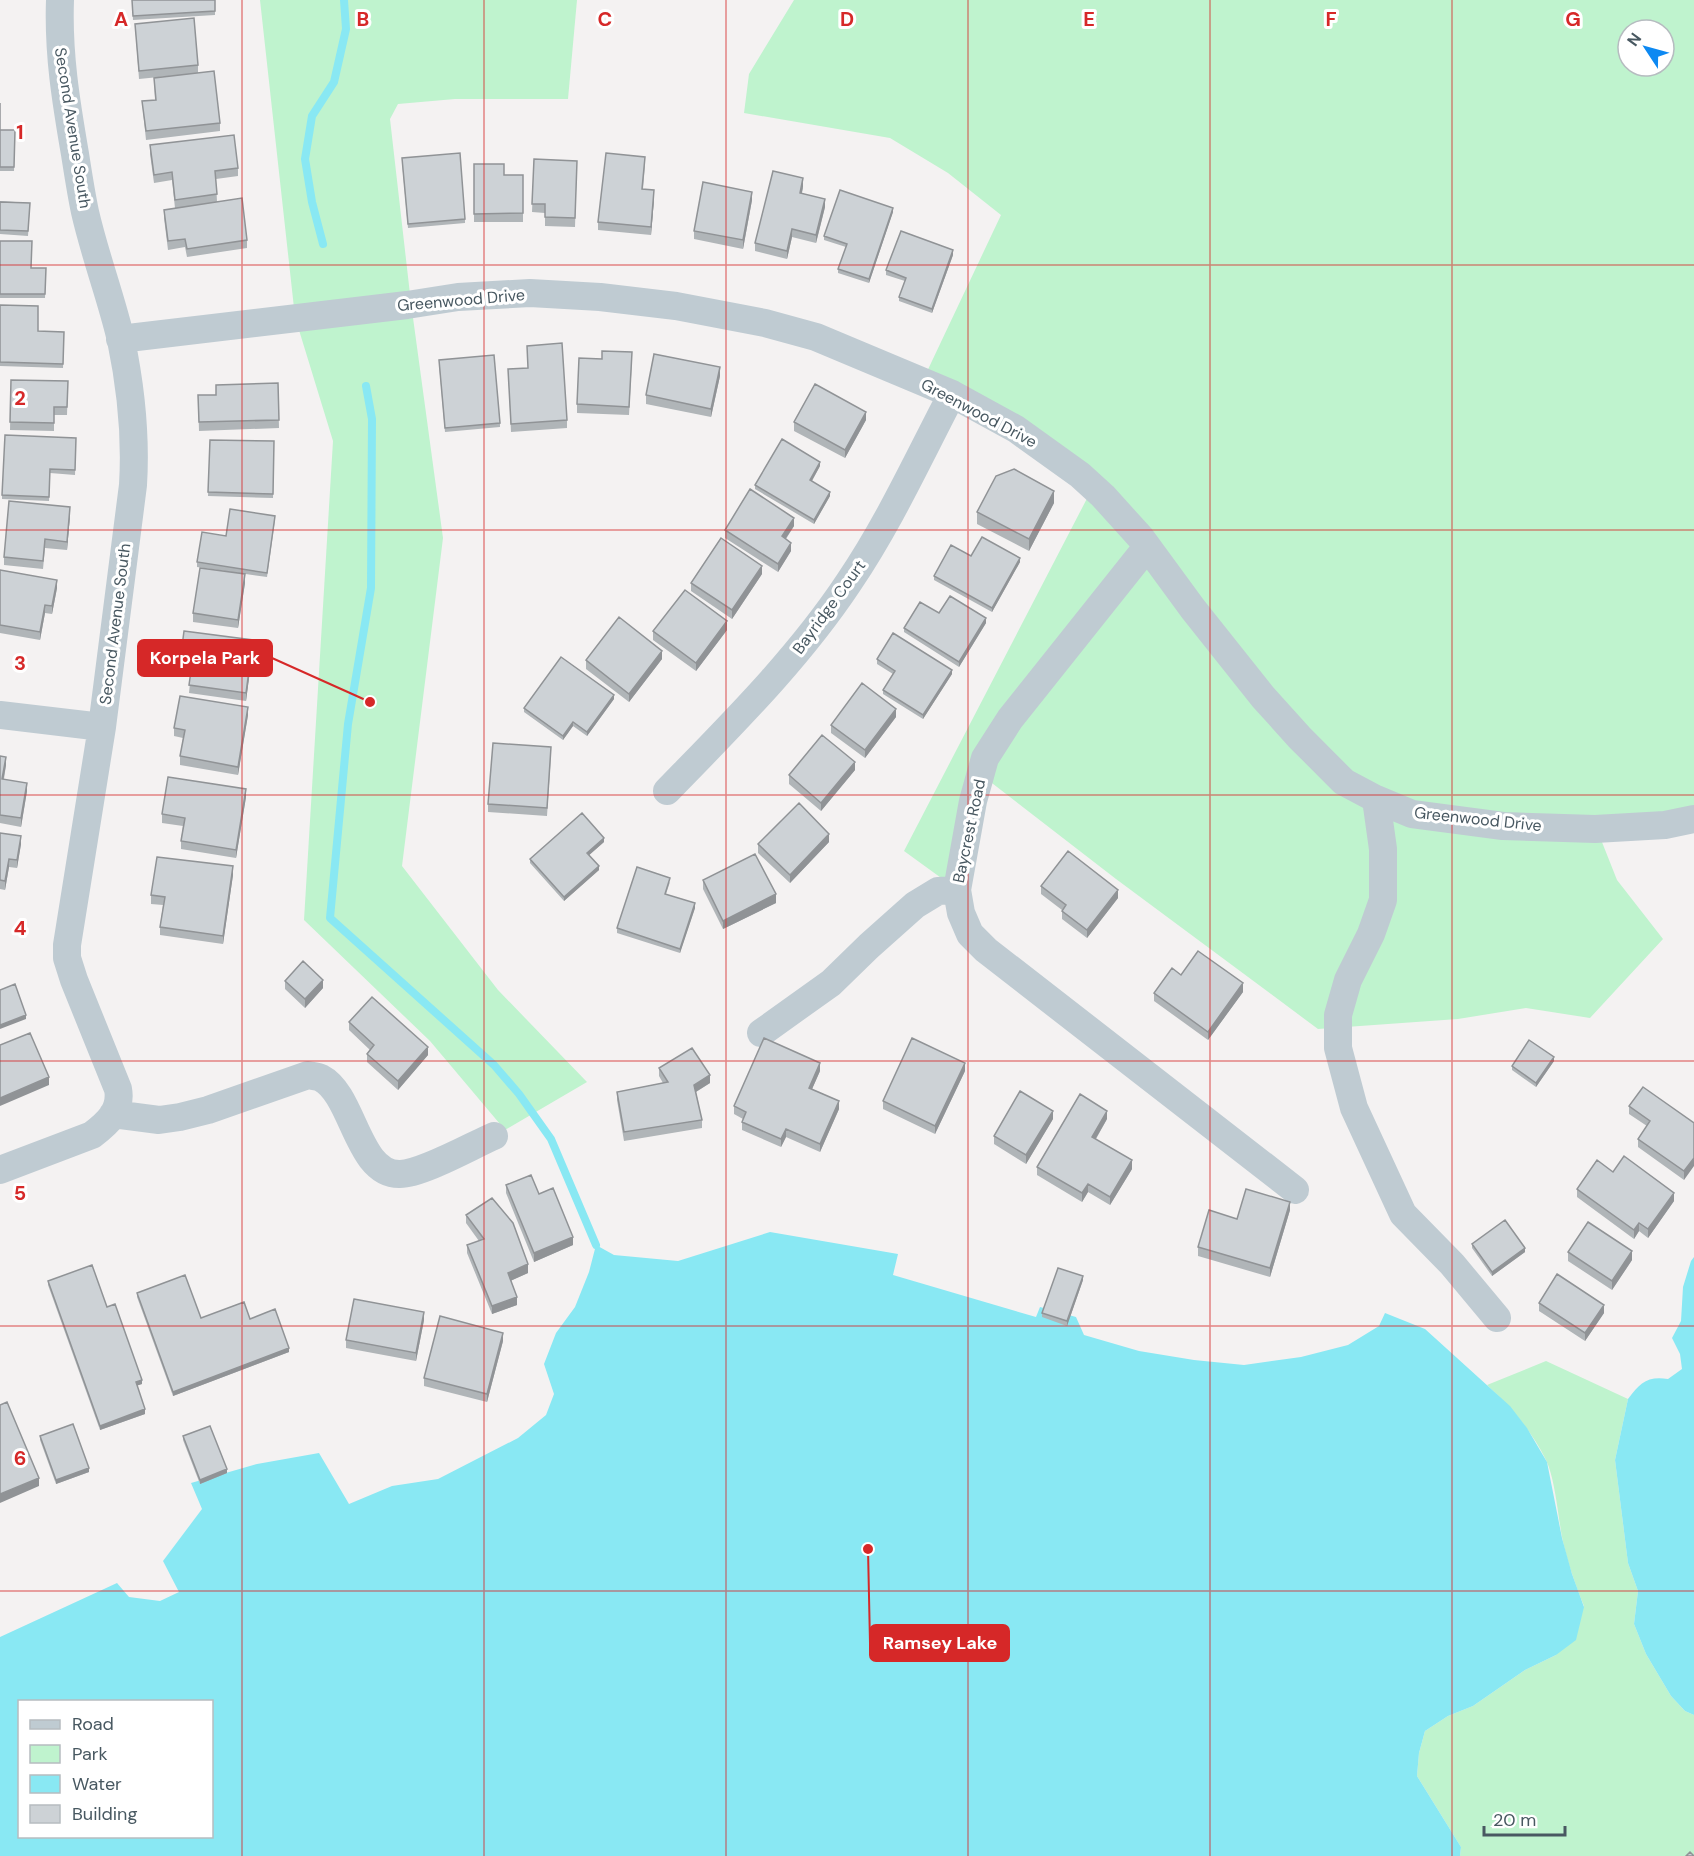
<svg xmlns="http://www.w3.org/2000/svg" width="1694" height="1856" font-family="'DM Sans',sans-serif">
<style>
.green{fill:#bff3ce;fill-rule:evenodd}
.water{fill:#89e8f3;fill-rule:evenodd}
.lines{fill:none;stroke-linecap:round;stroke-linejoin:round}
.stream{stroke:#89e8f3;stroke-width:8}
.minor{stroke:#bfcbd2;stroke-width:28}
.wall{fill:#b0b5b8}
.shaded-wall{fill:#909396}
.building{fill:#cdd2d6;stroke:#909396;stroke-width:1.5}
.grid{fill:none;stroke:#d62828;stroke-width:1.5;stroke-opacity:0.55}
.labels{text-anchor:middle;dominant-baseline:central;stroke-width:6;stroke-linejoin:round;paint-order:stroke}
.street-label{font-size:16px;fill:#485861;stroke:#fff}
.grid-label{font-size:20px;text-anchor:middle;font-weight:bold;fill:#d62828;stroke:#fff;stroke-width:6;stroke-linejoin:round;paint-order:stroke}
.leader{fill:none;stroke:#d62828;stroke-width:2}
.callout-dot{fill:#d62828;stroke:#fff;stroke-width:2}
.callout{fill:#d62828;stroke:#d62828;stroke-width:2}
.callout-label{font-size:18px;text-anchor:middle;font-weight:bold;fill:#fff}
</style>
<rect width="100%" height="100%" fill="#f4f2f2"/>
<!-- green -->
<path class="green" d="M260 0H577L568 99H455L398 104 390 119 411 303 443 538 402 866 498 990 587 1082 505 1130 430 1041 304 920 333 441 295 317Z
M794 0H1694V817L1596 827 1617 880 1663 939 1590 1018 1526 1008 1458 1019 1318 1029 1116 879 979 773 955 888 904 851 1094 485 923 380 1001 215 948 173 890 138 744 113 749 74ZM1628 30H1664V66H1628Z
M1546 1361 1628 1399 1615 1460 1628 1563 1638 1591 1634 1624 1646 1654 1671 1696 1685 1711 1694 1715V1856H1460L1461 1847 1417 1776 1419 1753 1425 1731 1448 1716 1473 1706 1525 1670 1556 1655 1584 1606C1575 1584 1567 1561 1562 1537 1558 1515 1555 1479 1546 1460 1532 1431 1511 1407 1487 1385Z"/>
<!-- water -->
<path class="water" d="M770 1232 898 1254 893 1275 1036 1317 1040 1307 1076 1317 1084 1335 1139 1351 1194 1360 1244 1365 1301 1357 1348 1345 1379 1326 1385 1313 1425 1329 1510 1406 1527 1428 1547 1462 1562 1538 1572 1574 1584 1607 1576 1640 1556 1655 1525 1670 1473 1706 1448 1716 1425 1731 1419 1753 1417 1776 1461 1847 1460 1856H0V1637L117 1583 129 1597 160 1601 179 1592 163 1561 202 1509 191 1483 257 1464 319 1453 349 1504 392 1486 438 1479 518 1438 546 1415 554 1394 544 1364 556 1333 575 1307 589 1272 596 1245 614 1255 678 1261ZM20 1702H212V1836H20Z
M1694 1257V1715L1685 1711 1671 1696 1646 1654 1634 1624 1638 1591 1628 1563 1615 1460 1628 1399C1640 1383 1647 1376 1668 1379L1682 1369 1680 1354 1672 1338 1681 1321 1683 1287 1691 1261Z"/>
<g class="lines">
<!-- stream -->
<path class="stream" d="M323 244 312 202 305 159 312 116 334 82 346 29 344 0
M366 386 372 419 371 588 348 724 330 918 494 1065 519 1094 551 1139 596 1245"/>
<!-- minor -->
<path class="minor" d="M120 339 407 305 458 297 530 293 600 297 676 306 765 323 816 337 952 394 1016 429 1080 475 1103 496 1141 538 1193 609 1263 697 1300 738 1344 782 1376 799 1412 814 1503 826 1595 829 1665 825 1694 819
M1147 547 1010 719 985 758 973 801 957 890 961 913 970 934 986 950 1295 1190
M0 715 102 727
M667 791C731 725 798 659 849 582 889 523 919 457 952 394
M1376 799 1383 849V900L1371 934 1348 980 1338 1015V1048L1354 1108 1403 1214 1452 1264 1497 1318
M761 1033 831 983 869 946 915 905 938 891 957 890
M113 1114 159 1120 180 1117 208 1110 308 1075C312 1076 317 1076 321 1078 354 1095 357 1175 400 1174 422 1174 471 1146 494 1136
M0 1170 92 1135C108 1123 122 1110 118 1089L74 980 67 958V945L102 727 133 485C136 436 131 388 121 340 111 297 95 256 85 212 81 193 78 173 75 154 66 102 58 53 60 0"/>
</g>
<!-- wall -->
<path class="wall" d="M132 0H215V15L133 20Z
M135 24 198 65V73L220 123V131L146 140 142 101 155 100 154 78 179 75 139 79Z
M0 103V130H15L14 171H0Z
M150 145 238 168V176L216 179 217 202 247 240V248L187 257 185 247 168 250 164 218V210L175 208 172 180 154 183 150 154Z
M534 159 577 161 575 227 545 226V213L532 212Z
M402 162 465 219V223L408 228Z
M474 164 504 175H523V222H474Z
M645 165 643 189 654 199 651 235 598 230V222Z
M803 187 802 193 825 207 816 243 792 237 787 259 755 251V243Z
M752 200 743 249 694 239V231Z
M0 201 30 203 28 236 0 234Z
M893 212 869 283 838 273V269L846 247 824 240V236Z
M0 241 31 268H46L45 298H0Z
M953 255 932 313 899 301V297L905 281 886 275V270Z
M0 305 38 331 64 332 63 368 0 366Z
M602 359 632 360 629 415 577 413V404Z
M439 364 500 423V427L445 432Z
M508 369 567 420V428L511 432Z
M720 376 711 417 646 404V395Z
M11 380 68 381 67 415H54V431L10 430Z
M278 383 279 428 199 431 198 395H216Z
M866 420 845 458 794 431V422Z
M76 438 75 475 50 473 49 501 2 499V495Z
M210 440 274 441 273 498 208 496Z
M820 466 812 481 830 496 814 524 755 489V485Z
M1054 503 1029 551 977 524V512Z
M70 515 67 550 45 548 43 569 4 565V557Z
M275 520 267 577 197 567V562L226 536Z
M794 526 786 539 791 551 778 572 725 538V530Z
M971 556 1020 562 992 612 934 580V576Z
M0 570 57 588 52 614 45 613 40 640 0 633Z
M762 574 732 619 691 591V583Z
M245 583 238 628 193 622V613Z
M939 613 986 623 959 667 904 632V628Z
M727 630 696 671 653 640V631Z
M253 648 246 701 189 693 191 672 180 670V662Z
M662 659 629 702 586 669V660Z
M877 659 952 674 923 719 883 694V690L893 674 877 664Z
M614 699 587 736 573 726 563 740 524 712V708Z
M248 715 238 775 180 765V756L183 738 174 736V728Z
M896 717 865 758 831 733V725Z
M551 755 547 816 488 812V804Z
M0 756 6 765 4 779 27 791 21 827 0 823Z
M855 770 821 811 789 784V775Z
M246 797 236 858 181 849V841L183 826 162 823V814Z
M0 833 21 844 17 868 9 867 5 890 0 889Z
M604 842 589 855 599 870 564 901 530 863V859Z
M829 842 790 883 758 853V844Z
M233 875 223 944 160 935V927L163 905 151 904V895Z
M703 880 776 903 723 929 703 889Z
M670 882 666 894 695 908 680 953 617 933V928Z
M1041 886 1118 898 1087 938 1062 919V910L1041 894Z
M1181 975 1243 992 1208 1040 1154 1001V993Z
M285 981 323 988 305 1008 285 989Z
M349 1022 428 1055 398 1090 367 1062V1054L370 1050 349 1030Z
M1554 1061 1536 1087 1512 1070V1066Z
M659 1068 710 1083 696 1092 702 1120V1128L624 1141 617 1100V1092L663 1083 659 1076Z
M820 1071 812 1089 839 1109 820 1152 786 1137 781 1147 742 1130V1122L743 1119 734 1114V1106Z
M965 1071 935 1134 883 1109V1101Z
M1629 1106 1694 1123 1684 1180 1638 1147V1139L1647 1126 1629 1114Z
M1053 1119 1026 1164 994 1144V1136Z
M1107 1119 1096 1139 1132 1169 1110 1205 1088 1192 1082 1202 1037 1175V1167Z
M1613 1172 1674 1201 1648 1238 1639 1231 1634 1239 1577 1197V1189Z
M506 1185 539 1194 573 1245 534 1262 506 1193Z
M1290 1210 1270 1277 1198 1256V1247L1237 1219Z
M466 1215 528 1273 510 1281 517 1305 492 1314 467 1253V1245L479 1241 466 1223Z
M1472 1244 1525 1252 1492 1276 1472 1248Z
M1568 1252 1632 1260 1612 1290 1568 1261Z
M1083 1280 1067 1326 1042 1317V1313Z
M48 1281 107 1307 142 1384 137 1385 145 1414 100 1430 48 1285Z
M137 1293 201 1318 250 1319 289 1352 173 1396 137 1297Z
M1539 1303 1604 1313 1585 1341 1539 1311Z
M424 1320 416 1361 346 1348V1340Z
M503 1341 487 1402 424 1386V1378Z
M40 1436 89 1472 56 1484 40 1440Z
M183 1436 227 1473 200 1484 183 1440Z"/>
<!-- shaded-wall -->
<path class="shaded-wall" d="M803 178V187L800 201V193Z
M654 190V199L651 235V227Z
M752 192V200L743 249V240Z
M825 199V207L816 243V235Z
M893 208V212L869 283V279Z
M792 229V237L787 259V251Z
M953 250V255L932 313V309Z
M720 367V376L711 417V409Z
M866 412V420L845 458V450Z
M820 462V466L810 484V480Z
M1054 491V503L1029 551V539Z
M830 492V496L814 524V520Z
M70 507V515L67 550V542Z
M794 518V526L782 544V536Z
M791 543V551L778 572V564Z
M1020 558V562L992 612V608Z
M762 566V574L732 619V610Z
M245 574V583L238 628V620Z
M57 580V588L52 614V606Z
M45 605V613L40 640V632Z
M986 618V623L959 667V662Z
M727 621V630L696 671V663Z
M253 640V648L246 701V693Z
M662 651V659L629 702V694Z
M952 670V674L923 719V715Z
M614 695V699L587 736V732Z
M248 707V715L238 775V767Z
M896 709V717L865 758V750Z
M573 722V726L563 740V736Z
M6 757V765L2 787V779Z
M855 762V770L821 811V803Z
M27 783V791L21 827V818Z
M246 789V797L236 858V850Z
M829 834V842L790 883V875Z
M21 836V844L17 868V860Z
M604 838V842L587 857V853Z
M9 859V867L5 890V881Z
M233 866V875L223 944V936Z
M599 866V870L564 901V897Z
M1118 890V898L1087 938V930Z
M776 894V903L723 929V921Z
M695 903V908L680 953V949Z
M323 980V988L305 1008V999Z
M1243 983V992L1208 1040V1032Z
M26 1015V1019L0 1029V1025Z
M428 1047V1055L398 1090V1081Z
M1554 1057V1061L1536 1087V1083Z
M820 1063V1071L809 1096V1088Z
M965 1063V1071L935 1134V1126Z
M710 1075V1083L694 1093V1085Z
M49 1077V1085L0 1106V1098Z
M839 1101V1109L820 1152V1144Z
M1053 1111V1119L1026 1164V1155Z
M1107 1111V1119L1092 1145V1137Z
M786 1129V1137L781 1147V1139Z
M1694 1158V1166L1684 1180V1171Z
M1132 1160V1169L1110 1205V1197Z
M1088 1184V1192L1082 1202V1193Z
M1674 1193V1201L1648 1238V1229Z
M1290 1202V1210L1270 1277V1268Z
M1639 1223V1231L1634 1239V1230Z
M573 1237V1245L534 1262V1253Z
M1525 1248V1252L1492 1276V1272Z
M1632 1251V1260L1612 1290V1281Z
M528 1264V1273L508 1282V1273Z
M1083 1276V1280L1067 1326V1321Z
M517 1297V1305L492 1314V1306Z
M1604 1305V1313L1585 1341V1333Z
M424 1312V1320L416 1361V1353Z
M503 1333V1341L487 1402V1394Z
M289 1348V1352L173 1396V1392Z
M142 1380V1384L136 1386V1382Z
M145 1409V1414L100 1430V1426Z
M89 1468V1472L56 1484V1480Z
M227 1469V1473L200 1484V1480Z
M39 1478V1486L0 1503V1494Z"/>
<!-- building -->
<path class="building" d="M132 0H215V11L133 16Z
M194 18 198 65 139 71 135 24Z
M214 71 220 123 146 131 142 101 156 100 154 78Z
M0 103V130H15L14 167H0Z
M234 135 238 168 215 171 217 194 175 200 172 172 154 175 150 145Z
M460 153 465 219 408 224 402 158Z
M606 153 645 157 642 189 654 190 651 227 598 222Z
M534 159 577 161 575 218 545 217V204H532Z
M474 164H504V175H523V213L474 214Z
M773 171 803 178 800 193 825 199 816 235 792 229 787 251 755 243Z
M703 182 752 192 743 240 694 231Z
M840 190 893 208 869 279 838 269 847 244 824 236Z
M242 198 247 240 187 249 185 239 168 241 164 210Z
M0 202 30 203 28 231 0 230Z
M901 231 953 250 932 309 899 297 906 278 886 270Z
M0 241H32L31 268H46L45 294H0Z
M0 305 38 306V331L64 332 63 364 0 362Z
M562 343 567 420 511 424 508 369 528 368 527 346Z
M602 351 632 352 629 407 577 404 579 358 602 359Z
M654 354 720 367 711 409 646 395Z
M494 355 500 423 445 428 439 360Z
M11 380 68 381 67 407H54V423L10 422Z
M278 383 279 420 199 422 198 395H216V385Z
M815 384 866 412 845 450 794 422Z
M5 435 76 438 75 470 50 469 49 497 2 495Z
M782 439 820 462 810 480 830 492 814 520 755 485Z
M210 440 274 441 273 494 208 492Z
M1014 469 1054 491 1029 539 977 512 996 476Z
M750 489 794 518 782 536 791 543 778 564 725 530Z
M9 501 70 507 67 542 45 539 43 561 4 557Z
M230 509 275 516 267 573 197 562 202 532 226 536Z
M982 537 1020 558 992 608 934 576 951 545 971 556Z
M721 538 762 566 732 610 691 583Z
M200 568 245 574 238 620 193 613Z
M0 570 57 580 52 606 45 605 40 632 0 625Z
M685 590 727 621 696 663 653 631Z
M950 596 986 618 959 662 904 628 920 602 939 613Z
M619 617 662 651 629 694 586 660Z
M184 631 253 640 246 693 189 685 192 664 180 662Z
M893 633 952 670 923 715 883 690 895 671 877 659Z
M561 657 614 695 587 732 573 722 563 736 524 708Z
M862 683 896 709 865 750 831 725Z
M180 696 248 707 238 767 180 756 185 730 174 728Z
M822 735 855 762 821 803 789 775Z
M493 743 551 747 547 808 488 804Z
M0 756 6 757 2 779 27 783 21 818 0 815Z
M168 777 246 789 236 850 181 841 185 818 162 814Z
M799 803 829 834 790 875 758 844Z
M582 813 604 838 587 853 599 866 564 897 530 859Z
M0 833 21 836 17 860 9 859 5 881 0 880Z
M1068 851 1118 890 1087 930 1062 911 1066 905 1041 886Z
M755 854 776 894 723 921 703 880Z
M157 857 233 866 223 936 160 927 165 897 151 895Z
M637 867 670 878 665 894 695 903 680 949 617 928Z
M1198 951 1243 983 1208 1032 1154 993 1172 968 1181 975Z
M303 961 323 980 305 999 285 981Z
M15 984 26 1015 0 1025V990Z
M372 997 428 1047 398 1081 367 1054 374 1045 349 1022Z
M30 1033 49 1077 0 1098V1045Z
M764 1038 820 1063 809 1088 839 1101 820 1144 786 1129 781 1139 742 1122 746 1112 734 1106Z
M912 1038 965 1063 935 1126 883 1101Z
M1529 1040 1554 1057 1536 1083 1512 1066Z
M692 1048 710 1075 694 1085 702 1120 624 1132 617 1092 668 1082 659 1068Z
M1643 1087 1694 1123V1158L1684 1171 1638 1139 1650 1121 1629 1106Z
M1020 1091 1053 1111 1026 1155 994 1136Z
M1080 1094 1107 1111 1092 1137 1132 1160 1110 1197 1088 1184 1082 1193 1037 1167Z
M1624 1156 1674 1193 1648 1229 1639 1223 1634 1230 1577 1189 1597 1160 1613 1172Z
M531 1175 539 1194 553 1188 573 1237 534 1253 506 1185Z
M1246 1189 1290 1202 1270 1268 1198 1247 1209 1210 1237 1219Z
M492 1198 513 1223 528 1264 508 1273 517 1297 492 1306 467 1245 484 1239 466 1215Z
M1505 1220 1525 1248 1492 1272 1472 1244Z
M1588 1222 1632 1251 1612 1281 1568 1252Z
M92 1265 107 1307 115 1304 142 1380 136 1382 145 1409 100 1426 48 1281Z
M1058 1268 1083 1276 1067 1321 1042 1313Z
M1557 1274 1604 1305 1585 1333 1539 1303Z
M185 1275 201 1318 244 1302 250 1319 275 1309 289 1348 173 1392 137 1293Z
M354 1299 424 1312 416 1353 346 1340Z
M440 1316 503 1333 487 1394 424 1378Z
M7 1402 39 1478 0 1494V1405Z
M73 1424 89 1468 56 1480 40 1436Z
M210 1426 227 1469 200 1480 183 1436Z
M1690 1852 1694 1856H1686Z"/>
<!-- grid -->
<path class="grid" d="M242 0V1856M484 0V1856M726 0V1856M968 0V1856M1210 0V1856M1452 0V1856M0 265H1694M0 530H1694M0 795H1694M0 1061H1694M0 1326H1694M0 1591H1694"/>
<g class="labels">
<!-- street labels -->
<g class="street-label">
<text transform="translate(73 128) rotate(81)">Second Avenue South</text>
<text transform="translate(461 300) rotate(-5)">Greenwood Drive</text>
<text transform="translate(979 413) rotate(28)">Greenwood Drive</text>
<text transform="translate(829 607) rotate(-54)">Bayridge Court</text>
<text transform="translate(115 624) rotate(-83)">Second Avenue South</text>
<text transform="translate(1478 819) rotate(6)">Greenwood Drive</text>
<text transform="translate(969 831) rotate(-78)">Baycrest Road</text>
</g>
</g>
<g class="grid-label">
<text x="121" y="26">A</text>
<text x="363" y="26">B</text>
<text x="605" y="26">C</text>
<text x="847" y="26">D</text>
<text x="1089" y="26">E</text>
<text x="1331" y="26">F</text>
<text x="1573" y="26">G</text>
<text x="20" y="139">1</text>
<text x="20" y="405">2</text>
<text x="20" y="670">3</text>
<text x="20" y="935">4</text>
<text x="20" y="1200">5</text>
<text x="20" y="1465">6</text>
</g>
<!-- callouts -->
<path class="leader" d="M370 702L272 658M868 1549L870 1643"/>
<g class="callout-dot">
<circle cx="370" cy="702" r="6"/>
<circle cx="868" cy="1549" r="6"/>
</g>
<g class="callout">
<rect x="138" y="640" width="134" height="36" rx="6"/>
<rect x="870" y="1625" width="139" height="36" rx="6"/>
</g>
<g class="callout-label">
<text x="205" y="664">Korpela Park</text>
<text x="940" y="1649">Ramsey Lake</text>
</g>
<!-- legend -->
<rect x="18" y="1700" width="195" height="138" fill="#ffffff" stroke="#b6bcc0" stroke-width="1.5"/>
<rect x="30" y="1720" width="30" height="9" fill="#bfcbd2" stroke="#b6bcc0" stroke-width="1.5"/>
<text x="72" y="1730" font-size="18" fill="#485861">Road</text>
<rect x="30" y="1745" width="30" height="18" fill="#bff3ce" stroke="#b6bcc0" stroke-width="1.5"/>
<text x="72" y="1760" font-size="18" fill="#485861">Park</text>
<rect x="30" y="1775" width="30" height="18" fill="#89e8f3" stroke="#b6bcc0" stroke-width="1.5"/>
<text x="72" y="1790" font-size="18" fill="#485861">Water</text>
<rect x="30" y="1805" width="30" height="18" fill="#cdd2d6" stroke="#b6bcc0" stroke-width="1.5"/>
<text x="72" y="1820" font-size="18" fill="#485861">Building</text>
<!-- north arrow -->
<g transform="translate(1646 48) rotate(306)"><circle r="28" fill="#ffffff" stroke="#b6bcc0" stroke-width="1.5"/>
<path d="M0-4.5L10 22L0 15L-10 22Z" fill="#0d89f2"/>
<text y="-9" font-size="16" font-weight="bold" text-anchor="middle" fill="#485861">N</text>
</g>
<!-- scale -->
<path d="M1484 1826v9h81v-9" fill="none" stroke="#485861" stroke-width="3"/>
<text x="1493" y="1826" font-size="18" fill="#485861" stroke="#ffffff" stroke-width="4.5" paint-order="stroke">20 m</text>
</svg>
